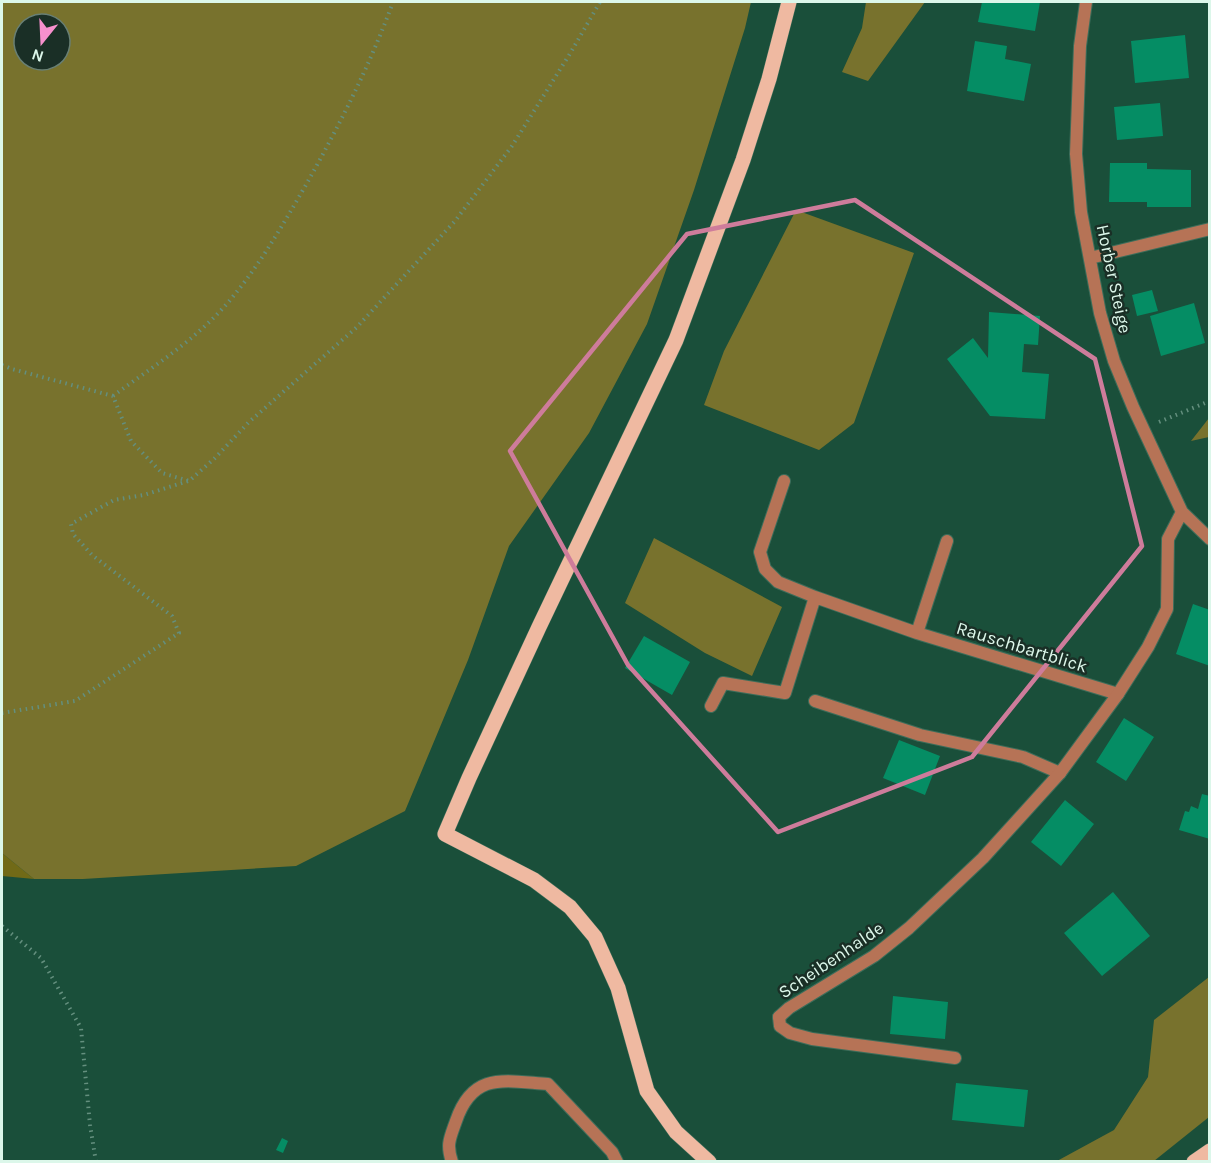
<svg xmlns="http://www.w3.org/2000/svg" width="1211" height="1163" font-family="Karla,sans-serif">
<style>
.green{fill:#716a17}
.forest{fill:#78722d;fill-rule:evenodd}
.building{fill:#058d64}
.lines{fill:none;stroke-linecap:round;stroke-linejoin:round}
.lane-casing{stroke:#3d6d5a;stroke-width:14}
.street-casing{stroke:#3d6d5a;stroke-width:14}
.primary-casing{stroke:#3d6d5a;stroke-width:16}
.path{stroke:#648f7e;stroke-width:4;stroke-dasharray:1.5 4.5;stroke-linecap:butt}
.lane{stroke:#b67356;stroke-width:12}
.street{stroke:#b67356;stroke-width:12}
.primary{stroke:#efb9a1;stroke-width:15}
.marked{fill:none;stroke:#ce7c9b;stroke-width:4.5;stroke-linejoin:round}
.labels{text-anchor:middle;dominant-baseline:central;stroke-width:5;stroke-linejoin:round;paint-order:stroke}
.street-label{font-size:18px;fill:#dcf7ea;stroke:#1a2f26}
</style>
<rect width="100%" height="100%" fill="#1a4f3a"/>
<!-- green -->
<path class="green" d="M2 853 34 879 2 876Z"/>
<!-- forest -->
<path class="forest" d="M2 2H751L745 28 694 190 647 324 589 433 509 546 468 660 405 811 296 866 83 879H34L2 853ZM24 24H60V60H24Z
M866 2H925L868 81 842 72 862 28Z
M796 210 914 253 854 423 819 450 704 405 724 351Z
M1209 418V437L1191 441Z
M654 538 782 607 752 676 705 653 625 603Z
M1209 977V1117L1154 1161H1057L1114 1130 1148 1077 1154 1020Z"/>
<!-- building -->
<path class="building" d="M982 2H1040L1035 31 978 22Z
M1185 35 1189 78 1135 83 1131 41Z
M975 41 1007 46 1005 59 1031 64 1024 101 967 91Z
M1160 103 1163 136 1117 140 1114 107Z
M1110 163H1147V169L1191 170V207H1147V202H1109Z
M1152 290 1158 311 1137 316 1132 295Z
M1194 303 1205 343 1161 356 1150 316Z
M989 312 1040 316 1038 345 1024 344 1022 372 1049 374 1045 419 990 416 947 359 973 338 988 358Z
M1193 604 1210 610V666L1176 654Z
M644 636 690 662 672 695 625 668Z
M1124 718 1154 737 1126 781 1096 762Z
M899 740 940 756 925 795 883 778Z
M1202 794 1210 796V839L1179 830 1185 811 1189 812 1191 806 1198 809Z
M1065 800 1094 824 1061 866 1031 842Z
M1113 892 1150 936 1102 976 1064 933Z
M893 996 948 1002 945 1039 890 1034Z
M956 1083 1028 1090 1024 1127 952 1120Z
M282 1138 288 1141 283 1153 276 1150Z"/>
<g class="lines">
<!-- lane casing -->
<g class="lane-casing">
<path id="lane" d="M784 481 760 552 765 569 778 582 815 597 917 633 1118 694
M917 633 947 541
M815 701 920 735 1023 757 1060 773
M711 706 723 683 785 693 815 597
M779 1017 780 1026 790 1033 812 1039 955 1058
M452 1162C446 1144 450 1138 456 1121 473 1071 505 1081 548 1084L612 1152 617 1162"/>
</g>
<!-- street casing -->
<g class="street-casing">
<path id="street" d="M1086 2 1080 46 1076 154 1081 212 1100 313 1114 361 1133 407 1182 512 1210 539
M1090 258 1210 229
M779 1017 789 1008 874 956 909 928 983 858 1060 773 1118 694 1148 647 1167 609 1168 539 1182 512"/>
</g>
<!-- primary casing -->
<g class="primary-casing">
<path id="primary" d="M709 1162 676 1132 647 1091 618 988 595 937 570 907 534 880 445 834 469 778 539 627 676 340 743 160 769 79 789 2
M1194 1162 1210 1151"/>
</g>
<!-- path -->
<path class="path" d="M2 365 12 369 113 396 131 441 162 473 189 481 215 458 249 422 357 327 455 221 512 146 571 52 600 2
M113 396C155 365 202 336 235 294 263 260 285 221 307 183 340 124 370 65 393 2
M1159 422 1210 401
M2 713 75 701 179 633 172 616 92 555 73 534 71 524 114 500 144 495 188 481
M2 926 41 958 81 1028 90 1125 96 1162"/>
<!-- lane -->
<use href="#lane" class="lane"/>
<!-- street -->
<use href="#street" class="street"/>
<!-- primary -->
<use href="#primary" class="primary"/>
</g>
<!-- marked area -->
<path class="marked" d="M855 200 1095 359 1142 546 972 757 778 832 628 665 510 451 687 234Z"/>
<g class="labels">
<!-- street labels -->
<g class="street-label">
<text transform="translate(1114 279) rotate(78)">Horber Steige</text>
<text transform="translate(1022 647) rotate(17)">Rauschbartblick</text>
<text transform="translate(831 960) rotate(-34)">Scheibenhalde</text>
</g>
</g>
<!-- border -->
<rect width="1211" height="1163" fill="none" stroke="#dcf7ea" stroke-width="6"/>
<!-- north arrow -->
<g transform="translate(42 42) rotate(198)"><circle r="28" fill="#1a2f26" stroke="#687f74" stroke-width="1.5"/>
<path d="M0-4.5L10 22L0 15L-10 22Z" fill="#f790cd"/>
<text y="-9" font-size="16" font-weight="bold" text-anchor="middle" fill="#dcf7ea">N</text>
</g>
</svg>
